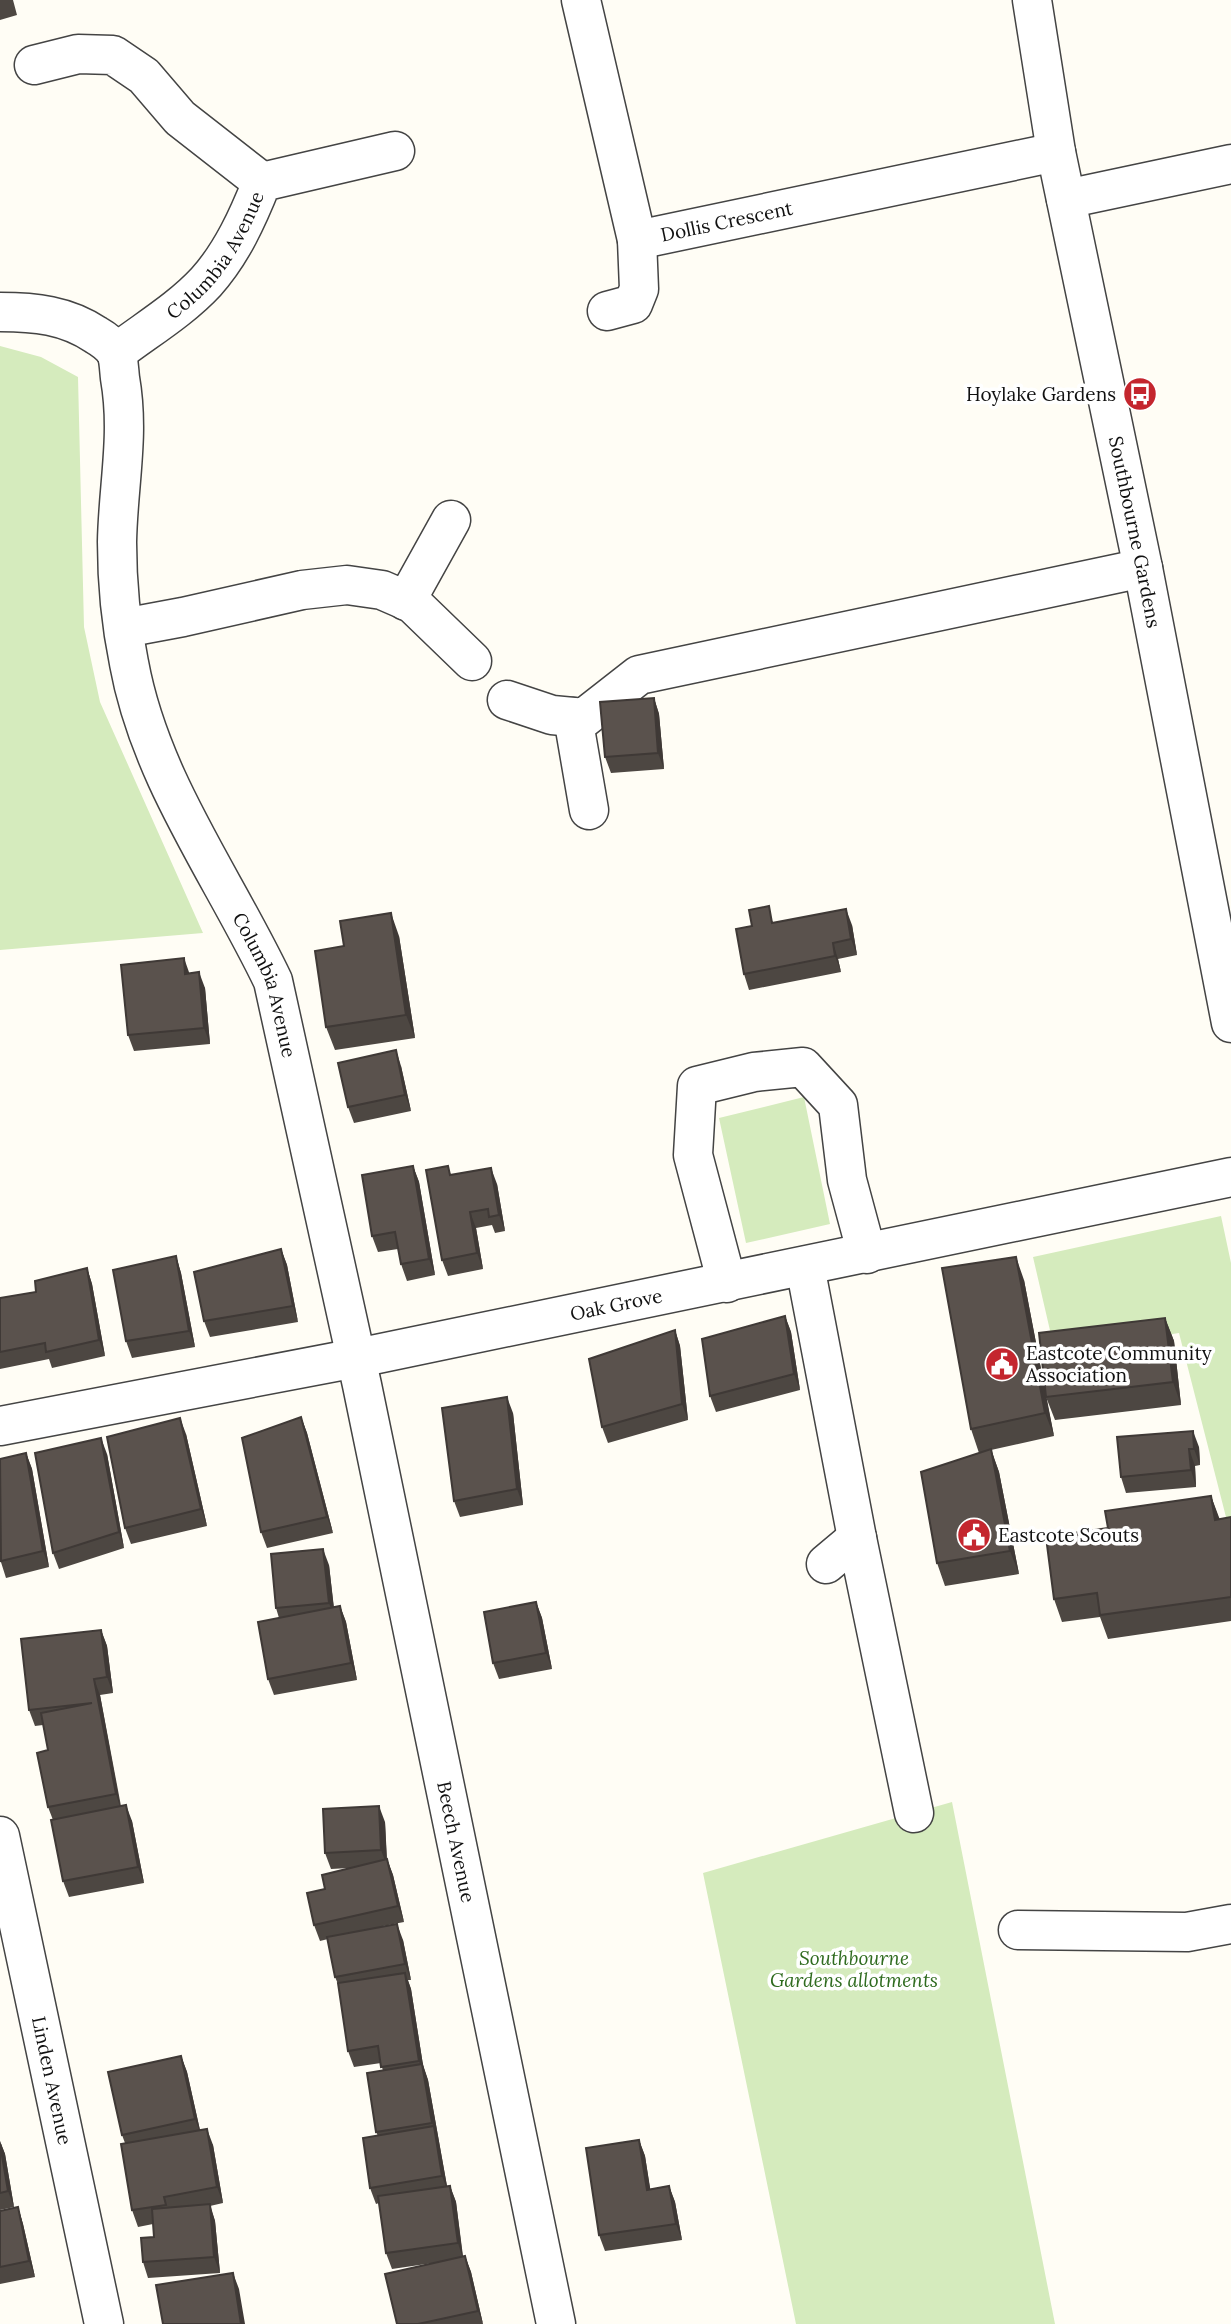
<svg xmlns="http://www.w3.org/2000/svg" width="1231" height="2324" font-family="Lora,serif">
<style>
.green{fill:#d5ebbd}
.lines{fill:none;stroke-linecap:round;stroke-linejoin:round}
.minor-casing{stroke:#444;stroke-width:41}
.minor{stroke:#fff;stroke-width:38}
.wall{fill:#4d4742}
.shaded-wall{fill:#3f3936}
.building{fill:#5a524d;stroke:#3f3936;stroke-width:2}
.labels{text-anchor:middle;dominant-baseline:central;stroke-width:7;stroke-linejoin:round;paint-order:stroke}
.street-label{font-size:19px;fill:#111;stroke:#fff}
.poi-label{font-size:19px;fill:#111;stroke:#fff;text-anchor:start}
.park-label{font-size:19px;font-style:italic;fill:#2f6b1f;stroke:#fff}
</style>
<rect width="100%" height="100%" fill="#fffdf5"/>
<!-- green -->
<path class="green" d="M0 346 41 357 78 377 84 627 100 702 203 933 0 950Z
M804 1097 830 1224 746 1243 719 1118Z
M1221 1216 1231 1263V1520L1227 1521 1179 1333 1055 1352 1033 1257Z
M952 1802 1055 2324H796L703 1873Z"/>
<g class="lines">
<!-- minor casing -->
<g class="minor-casing">
<g id="minor">
<path id="s1" d="M581 0 637 240 1056 152"/>
<path id="s2" d="M1032 0 1056 152 1143 568 1231 1023"/>
<path d="M34 65 78 54 113 55 144 76 180 118 262 182"/>
<path d="M1066 199 1231 164"/>
<path d="M607 311 633 304 639 289 637 240"/>
<path id="s3" d="M0 312C35 312 66 315 96 335 103 339 111 345 116 352 119 359 119 370 120 378 130 435 118 485 117 542 117 581 121 624 129 663 150 779 223 876 273 981L362 1385 556 2324"/>
<path id="s4" d="M116 353C146 330 180 310 206 282 232 253 248 217 262 182L395 151"/>
<path d="M406 601 451 520"/>
<path d="M124 628 183 617 302 590 347 585 382 590 412 603 472 661"/>
<path d="M507 700 552 715 584 718 639 675 1143 568"/>
<path d="M573 717 589 810"/>
<path d="M805 1266 857 1538 914 1813"/>
<path d="M727 1283 693 1155 697 1086 754 1072 803 1067 838 1105 847 1180 867 1254"/>
<path id="s5" d="M0 1426 377 1354 1231 1177"/>
<path d="M826 1564 857 1538"/>
<path id="s6" d="M0 1836 104 2324"/>
<path d="M1018 1930 1187 1932 1231 1924"/>
</g>
</g>
<!-- minor -->
<use href="#minor" class="minor"/>
</g>
<!-- wall -->
<path class="wall" d="M0 0H13L17 15 0 20Z
M654 698 659 714 664 769 611 773 605 757Z
M775 923 852 925 857 955 838 959 841 972 749 990 744 974Z
M399 936 415 1038 335 1050 326 1027 344 946Z
M190 973 205 988 210 1044 134 1051 128 1035Z
M401 1066 411 1111 354 1123 348 1107Z
M413 1166 419 1182 435 1275 407 1281 401 1264 398 1249 378 1252 372 1236Z
M452 1175 497 1184 505 1231 495 1233 492 1225 476 1228 483 1269 448 1276 442 1260Z
M281 1249 287 1265 298 1322 210 1337 204 1321Z
M176 1256 181 1273 195 1347 132 1358 126 1341Z
M87 1268 92 1284 105 1356 52 1368 49 1359 0 1369V1298L36 1292Z
M1024 1280 1046 1396 1165 1318 1174 1341 1181 1405 1055 1420 1046 1397 1054 1436 991 1450 999 1472 1019 1574 945 1586 937 1563 979 1453 971 1429Z
M785 1316 791 1332 800 1390 716 1412 710 1396Z
M675 1330 680 1346 688 1420 608 1443 602 1427Z
M513 1413 523 1505 460 1517 454 1501Z
M301 1417 307 1433 333 1533 267 1548 261 1532Z
M186 1434 207 1526 131 1544 125 1528Z
M1117 1437 1199 1447 1200 1465 1195 1466 1196 1487 1126 1493 1121 1477Z
M26 1453 32 1469 49 1567 6 1578 0 1559Z
M107 1454 124 1548 59 1569 53 1553Z
M1211 1496 1219 1519 1231 1517V1621L1108 1639 1100 1617 1062 1622 1054 1599 1108 1528Z
M329 1565 334 1608 340 1606 346 1622 357 1680 274 1695 268 1679 279 1618 276 1608Z
M536 1602 542 1618 552 1669 499 1679 493 1663Z
M101 1630 107 1646 113 1693 100 1695 121 1806 132 1821 144 1883 69 1897 63 1881 53 1820 48 1807V1750L43 1725 35 1726 29 1710Z
M385 1822 387 1859 393 1875 404 1922 383 1926 403 1940 411 1980H408L411 1989 423 2065 428 2080 447 2186H450L456 2202 463 2256H465L471 2272 483 2324H397L433 2263 392 2269 386 2253 379 2203 376 2204 370 2188 378 2136 376 2132 383 2071 381 2063 354 2067 348 2051 338 1984 335 1977 328 1939 320 1941 314 1925 325 1889 349 1868 331 1869 325 1853Z
M181 2056 187 2072 200 2130 213 2145 223 2203 210 2206 215 2221 220 2273 148 2278 143 2262 154 2237 153 2224 138 2227 132 2210 125 2143 122 2135Z
M639 2140 645 2156 650 2189 669 2186 675 2202 682 2240 605 2251 599 2235Z
M0 2141 5 2154 14 2207 0 2210Z
M18 2207 23 2224 35 2277 0 2284V2211Z"/>
<!-- shaded-wall -->
<path class="shaded-wall" d="M654 698 659 714 664 769 658 753Z
M846 909 852 925 857 955 851 939Z
M391 913 399 936 415 1038 406 1015Z
M833 943 838 959 841 972 835 956Z
M184 958 190 975 185 974Z
M199 972 205 988 210 1044 204 1028Z
M396 1050 401 1066 411 1111 405 1095Z
M413 1166 419 1182 435 1275 429 1259Z
M491 1168 497 1184 505 1231 499 1215Z
M470 1212 476 1228 483 1269 477 1253Z
M281 1249 287 1265 298 1322 293 1306Z
M176 1256 181 1273 195 1347 189 1331Z
M1016 1257 1024 1280 1054 1436 1045 1413Z
M87 1268 92 1284 105 1356 99 1340Z
M785 1316 791 1332 800 1390 794 1374Z
M1165 1318 1174 1341 1181 1405 1173 1382Z
M675 1330 680 1346 688 1420 682 1404Z
M507 1397 513 1413 523 1505 517 1489Z
M301 1417 307 1433 333 1533 327 1517Z
M180 1418 186 1434 207 1526 201 1509Z
M1193 1431 1199 1447 1200 1465 1194 1449Z
M101 1438 107 1454 124 1548 119 1532Z
M991 1449 999 1472 1019 1574 1010 1551Z
M1189 1449 1195 1466 1196 1487 1191 1470Z
M26 1453 32 1469 49 1567 43 1551Z
M1211 1496 1220 1520H1215Z
M323 1549 329 1565 335 1619 329 1603Z
M536 1602 542 1618 552 1669 546 1653Z
M340 1606 346 1622 357 1680 351 1663Z
M101 1630 107 1646 113 1693 107 1677Z
M94 1679 100 1695 121 1810 116 1794Z
M126 1805 132 1821 144 1883 138 1867Z
M379 1806 385 1822 387 1866 381 1850Z
M387 1859 393 1875 404 1922 398 1906Z
M397 1924 403 1940 411 1980 405 1964Z
M405 1973 411 1989 423 2065 428 2080 448 2192 442 2176 424 2076 419 2061Z
M181 2056 187 2072 201 2135 195 2119Z
M207 2129 213 2145 223 2203 217 2187Z
M639 2140 645 2156 653 2206 647 2190Z
M0 2141 5 2154 14 2207 8 2191Z
M450 2186 456 2202 463 2259 458 2243Z
M669 2186 675 2202 682 2240 676 2224Z
M210 2204 215 2221 220 2273 214 2257Z
M18 2207 23 2224 35 2277 29 2261Z
M465 2256 471 2272 483 2324 478 2311Z
M233 2273 239 2289 245 2324H241Z"/>
<!-- building -->
<path class="building" d="M654 698 658 753 605 757 600 702Z
M769 906 772 923 846 909 851 939 833 943 835 956 744 974 736 929 752 926 749 910Z
M391 913 406 1015 326 1027 315 951 344 946 340 921Z
M184 958 185 974 199 972 204 1028 128 1035 121 965Z
M396 1050 405 1095 348 1107 338 1063Z
M413 1166 429 1259 401 1264 395 1232 372 1236 362 1175Z
M448 1166 450 1175 491 1168 499 1215 489 1217 488 1209 470 1212 477 1253 442 1260 426 1170Z
M281 1249 293 1306 204 1321 194 1272Z
M176 1256 189 1331 126 1341 113 1270Z
M1016 1257 1045 1413 971 1429 942 1268Z
M87 1268 99 1340 46 1352 45 1343 0 1352V1298L36 1292 35 1281Z
M785 1316 794 1374 710 1396 702 1339Z
M1165 1318 1173 1382 1046 1397 1039 1333Z
M675 1330 682 1404 602 1427 589 1359Z
M507 1397 517 1489 454 1501 442 1408Z
M301 1417 327 1517 261 1532 242 1438Z
M180 1418 201 1509 125 1528 107 1437Z
M1193 1431 1194 1449H1189L1191 1470 1121 1477 1117 1437Z
M101 1438 119 1532 53 1553 35 1453Z
M991 1449 1010 1551 937 1563 921 1472Z
M26 1453 43 1551 1 1561 0 1459Z
M1211 1496 1215 1520 1231 1517V1597L1100 1615 1097 1593 1054 1599 1046 1537 1108 1528 1105 1511Z
M323 1549 329 1603 276 1608 271 1554Z
M536 1602 546 1653 493 1663 484 1612Z
M340 1606 351 1663 268 1679 258 1622Z
M101 1630 107 1677 94 1679 116 1794 48 1807 37 1753 48 1750 41 1713 92 1703 29 1710 21 1639Z
M126 1805 138 1867 63 1881 51 1820Z
M379 1806 381 1850 325 1853 323 1809Z
M387 1859 398 1906 314 1925 307 1893 325 1889 322 1875Z
M397 1924 405 1964 335 1977 327 1937Z
M405 1973 419 2061 381 2067 378 2046 348 2051 338 1983Z
M181 2056 195 2119 122 2135 108 2072Z
M422 2064 432 2123 376 2132 367 2073Z
M434 2126 442 2176 370 2188 363 2138Z
M207 2129 217 2187 164 2197 166 2205 132 2210 121 2144Z
M639 2140 647 2190 669 2186 676 2224 599 2235 586 2148Z
M0 2144 8 2191 0 2193Z
M450 2186 458 2243 386 2253 378 2196Z
M210 2204 214 2257 143 2262 141 2238 154 2237 152 2209Z
M18 2207 29 2261 0 2267V2211Z
M465 2256 478 2311 418 2324H397L385 2274Z
M233 2273 241 2324H163L156 2285Z"/>
<!-- icons -->
<defs>
<g id="bus-disc" transform="scale(1.75)"><circle r="9.5" fill="#c4262e" stroke="#fff"/><path d="M-5-6H5V4H4V6H2V4H-2V6H-4V4H-5ZM-3.5-4V0h7V-4ZM-3.5 1.2v1.5H-2V1.2ZM2 1.2v1.5H3.5V1.2Z" fill="#fff"/></g>
<g id="civic-disc" transform="scale(1.75)"><circle r="9.5" fill="#c4262e" stroke="#fff"/><path d="M-.6-6.5H3V-4.5H.6V-3L4-1V1h2V6H-6V1h2V-1L-.6-3ZM-1.2 2.5V6h2.4V2.5Z" fill="#fff"/></g>
</defs>
<g fill-rule="evenodd">
<use href="#bus-disc" x="1140" y="394"/>
<use href="#civic-disc" x="1002" y="1364"/>
<use href="#civic-disc" x="974" y="1535"/>
</g>
<g class="labels">
<!-- street labels -->
<g class="street-label">
<text stroke="none"><textPath href="#s1" startOffset="338">Dollis Crescent</textPath></text>
<text stroke="none"><textPath href="#s4" startOffset="142">Columbia Avenue</textPath></text>
<text stroke="none"><textPath href="#s2" startOffset="542">Southbourne Gardens</textPath></text>
<text stroke="none"><textPath href="#s3" startOffset="791">Columbia Avenue</textPath></text>
<text stroke="none"><textPath href="#s5" startOffset="628">Oak Grove</textPath></text>
<text stroke="none"><textPath href="#s3" startOffset="1670">Beech Avenue</textPath></text>
<text stroke="none"><textPath href="#s6" startOffset="250">Linden Avenue</textPath></text>
</g>
<!-- poi labels -->
<g class="poi-label">
<text x="1116" y="394" text-anchor="end">Hoylake Gardens</text>
<text x="1026" y="1353">Eastcote Community<tspan x="1026" dy="22">Association</tspan></text>
<text x="998" y="1535">Eastcote Scouts</text>
</g>
<!-- park labels -->
<g class="park-label">
<text x="854" y="1958">Southbourne<tspan x="854" dy="22">Gardens allotments</tspan></text>
</g>
</g>
</svg>
